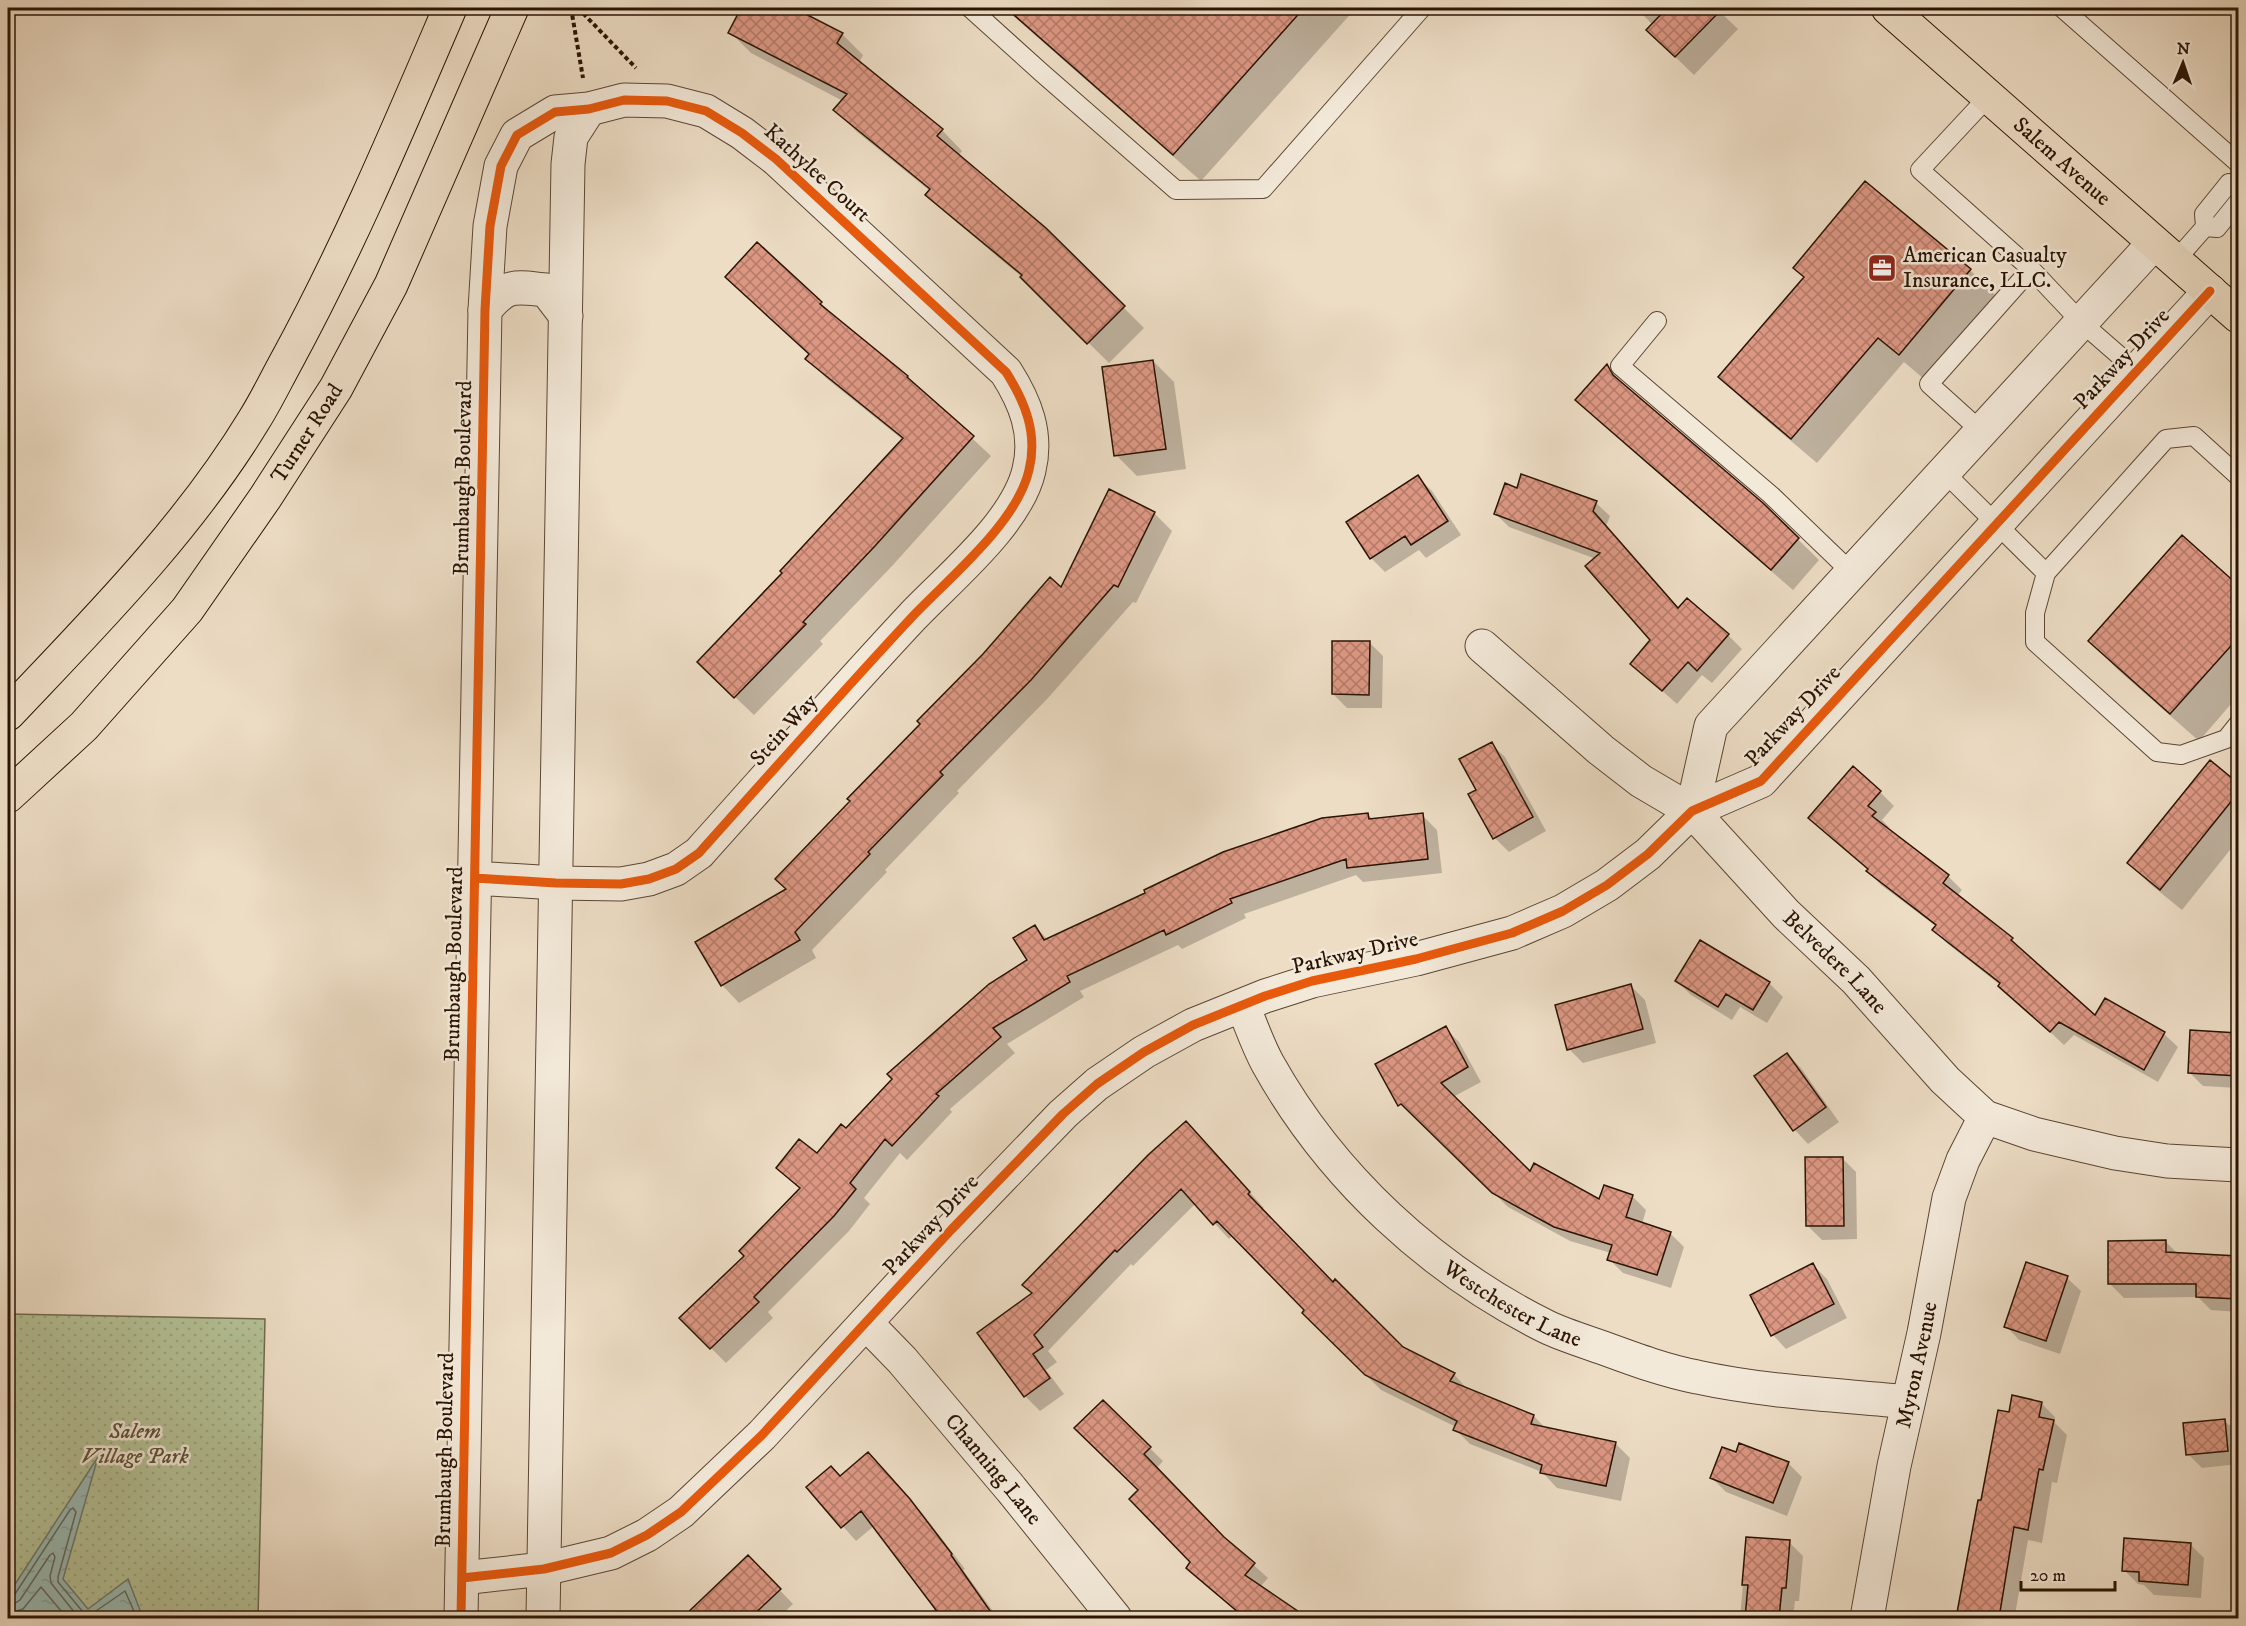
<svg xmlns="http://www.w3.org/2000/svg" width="2246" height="1626" font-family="'IM FELL DW Pica',serif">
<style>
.park{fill:url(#park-dots);stroke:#706b4d;stroke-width:1.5}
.water{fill:url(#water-ripples);stroke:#6d786e;stroke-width:1.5}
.shadow{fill:#0003}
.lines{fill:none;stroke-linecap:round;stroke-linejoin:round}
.shore{stroke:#62685c;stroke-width:1.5}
.building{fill:url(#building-cross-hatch);stroke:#2a1403;stroke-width:1.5}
.service-casing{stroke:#5b4634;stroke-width:20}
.minor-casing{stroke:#5b4634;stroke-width:35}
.primary-casing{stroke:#2a1403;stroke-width:35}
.path{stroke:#2a1403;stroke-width:4;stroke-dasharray:4.5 3;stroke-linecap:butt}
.service{stroke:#f3e9d9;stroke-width:18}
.minor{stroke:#f3e9d9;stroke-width:33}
.primary{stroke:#edddc5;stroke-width:33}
.cycleway-casing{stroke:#f3e9d9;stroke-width:13}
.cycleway{stroke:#e8590c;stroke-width:9}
.labels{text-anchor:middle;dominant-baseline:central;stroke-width:5;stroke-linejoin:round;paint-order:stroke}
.street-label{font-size:22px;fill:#2a1403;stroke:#f3e9d9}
.poi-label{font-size:22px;fill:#2a1403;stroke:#f3e9d9;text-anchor:start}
.park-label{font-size:22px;font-style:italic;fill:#5b5137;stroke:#f3e9d9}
</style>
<defs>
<pattern id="park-dots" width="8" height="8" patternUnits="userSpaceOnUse" patternTransform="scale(1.5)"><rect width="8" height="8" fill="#b5c297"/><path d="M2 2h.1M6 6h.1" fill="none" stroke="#9ca680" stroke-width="1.8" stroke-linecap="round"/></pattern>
<pattern id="water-ripples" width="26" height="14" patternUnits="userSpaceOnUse" patternTransform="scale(1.5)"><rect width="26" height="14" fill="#99bbb5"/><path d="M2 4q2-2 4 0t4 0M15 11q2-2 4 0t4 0" fill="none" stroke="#84a09a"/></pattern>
<pattern id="building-cross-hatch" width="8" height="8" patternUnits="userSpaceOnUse" patternTransform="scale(1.5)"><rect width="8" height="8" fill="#dc9783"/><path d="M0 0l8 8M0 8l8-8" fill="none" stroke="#b37a69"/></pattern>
</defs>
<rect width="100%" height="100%" fill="#edddc5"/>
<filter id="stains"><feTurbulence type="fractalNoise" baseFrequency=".00333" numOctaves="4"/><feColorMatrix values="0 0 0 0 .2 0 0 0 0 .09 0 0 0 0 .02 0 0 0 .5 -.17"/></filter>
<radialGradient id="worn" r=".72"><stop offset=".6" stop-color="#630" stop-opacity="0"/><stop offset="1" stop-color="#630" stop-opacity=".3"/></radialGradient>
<!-- park -->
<path class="park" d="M8 1314 265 1319 258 1618H8Z"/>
<!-- water -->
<path class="water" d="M98 1457 63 1579 88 1609 128 1579 143 1618H8V1595Z"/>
<!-- shadow -->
<path class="shadow" d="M743 8H790L842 34 863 55 859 63 942 130 962 151 958 156 1045 229 1144 328 1109 363 1023 278 948 215 927 195 930 191 856 131 835 110 843 101 751 53 730 32Z
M1004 8H1356L1201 181Z
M1394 8H1407L1401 14Z
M1636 8H1716L1738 29 1694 75 1666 48 1653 25Z
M1970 270 1995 295 1924 379 1904 362 1817 463 1745 402 1720 377Z
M745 295 821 303 839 321 907 377 991 456 893 565 820 641 823 644 754 715 717 680 784 573 903 440 826 378 807 359 811 355Z
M1153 361 1174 382 1186 469 1137 476 1116 455Z
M1607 366 1630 392 1762 504 1819 560 1793 590 1598 421 1577 400Z
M1418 477 1432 491 1461 535 1426 558 1419 550 1385 572 1371 558Z
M1517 489 1596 503 1610 516 1606 526 1679 609 1728 635 1742 649 1712 683 1702 675 1677 704 1632 664 1652 640 1596 559 1509 527 1495 513Z
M1154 513 1172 531 1136 603 1133 602 1048 698 957 791 959 793 885 870 887 872 812 950 816 958 739 1003 722 985 788 890Z
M2182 537 2238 587V696L2199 741 2117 669 2090 641Z
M1369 642 1383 656 1382 708H1347L1333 694Z
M1491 744 1505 757 1546 831 1509 852 1495 838 1478 790Z
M2210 762 2238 785V840L2182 910 2150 884 2129 863Z
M1880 792 1894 806 1882 820 1889 827 1887 829 1948 876 1962 890 1957 896 2012 939 2025 953 2024 954 2095 1018 2164 1034 2178 1047 2158 1082 2074 1035 2064 1045 2000 985 1948 944 1934 930 1937 927 1881 885 1868 871 1869 870 1824 831Z
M1368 815 1374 820 1422 815 1437 830 1442 873 1363 882 1356 875 1244 914 1246 918 1182 949 1178 945 1080 991 1084 997 1007 1044 1015 1053 950 1109 952 1112 907 1160 900 1153 864 1198 870 1204 849 1231 768 1312 773 1318 726 1363 681 1318 746 1256 801 1190 778 1168 818 1155 1029 961 1035 926 1048 940Z
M1677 981 1769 983 1783 997 1767 1023 1740 1007 1732 1020 1691 995Z
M1631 986 1645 1000 1656 1043 1583 1063 1569 1049Z
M1445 1028 1459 1042 1481 1082 1453 1097 1530 1173 1600 1201 1632 1196 1646 1210 1642 1224 1670 1233 1684 1247 1671 1288 1623 1273 1609 1259 1611 1253 1570 1241 1508 1207 1395 1096Z
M2191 1032 2238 1034V1088L2203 1086 2189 1072Z
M1787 1054 1801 1068 1839 1122 1808 1144 1795 1130 1756 1077Z
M1201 1138 1264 1208 1262 1210 1333 1283 1403 1348 1454 1374 1468 1390 1534 1416 1546 1429 1615 1443 1630 1458 1621 1501 1557 1488 1542 1472 1470 1444 1455 1429 1456 1427 1381 1390 1304 1313 1306 1310 1233 1235 1229 1239 1196 1203 1133 1266 1131 1264 1048 1351 1057 1362 1046 1370 1064 1394 1040 1411 1025 1396 979 1333 1034 1294Z
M1842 1158 1856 1172 1857 1239 1822 1240 1808 1226Z
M2166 1242 2178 1254 2238 1257V1312L2211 1310 2198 1297 2124 1298 2110 1284Z
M1813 1265 1827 1279 1847 1318 1786 1349 1773 1335Z
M2067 1278 2081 1291 2060 1354 2019 1340 2006 1326Z
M1103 1402 1163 1461 1156 1469 1226 1540 1268 1578 1260 1587 1306 1618H1245L1188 1568 1192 1562 1140 1491Z
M2041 1403 2055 1417 2054 1422 2067 1435 2057 1483 2052 1482 2042 1543 2028 1540 2015 1615 2018 1618H1957L1979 1502H1982L2010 1414Z
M2224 1420 2229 1425 2238 1427V1464L2202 1468 2188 1454Z
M1736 1454 1788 1463 1802 1477 1787 1516 1726 1492 1712 1478Z
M882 1468 923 1514 965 1569 963 1570 998 1618H921L936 1608 874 1526 856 1541 808 1487Z
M1747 1538 1789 1542 1803 1556 1799 1601H1795L1793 1618H1740Z
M2190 1544 2204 1558 2201 1598 2154 1595 2144 1585 2138 1584 2124 1570Z
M748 1557 793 1604 778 1618H692L688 1615Z"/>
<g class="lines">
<!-- shore -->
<path class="shore" d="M8 1597 15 1594 70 1510 73 1508 76 1512 58 1577V1582L83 1612 87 1615 93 1613 125 1591 137 1618
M8 1604H14L20 1600 50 1555 53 1553 55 1557 50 1576 51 1583 79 1618
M8 1614 23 1609 41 1587 67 1618"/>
</g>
<!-- building -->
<path class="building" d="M741 8H794L843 33 837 43 943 129 937 136 1046 228 1125 306 1087 344 1020 277 1022 275 925 195 930 189 833 110 847 94 728 33Z
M1006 8H1304L1173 155Z
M1667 8H1723L1675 57 1646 30Z
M1865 181 1971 269 1899 355 1878 338 1791 439 1718 377 1804 277 1793 268Z
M757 242 822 302 820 304 908 376 907 377 974 436 875 546 803 622 806 624 734 698 697 662 782 573 780 571 903 438 805 359 809 354 725 277Z
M1153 360 1166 449 1114 456 1102 367Z
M1607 364 1613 375 1763 503 1799 538 1771 570 1575 400Z
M1521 474 1597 501 1593 511 1678 608 1687 598 1729 634 1697 671 1688 662 1662 691 1630 664 1650 640 1585 566 1600 553 1494 514 1505 483 1517 488Z
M1418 475 1448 521 1411 545 1405 536 1370 559 1346 522Z
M1109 489 1155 512 1118 587 1114 585 1031 680 940 772 943 775 868 852 870 854 795 932 800 940 721 986 695 942 786 889 775 879 850 801 847 799 920 724 917 721 983 654 1050 577 1061 587Z
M2182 535 2238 585V638L2170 714 2088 641Z
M1332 641H1370L1369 695 1332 694Z
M1492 742 1533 817 1493 839 1468 794 1476 790 1459 759Z
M2210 760 2238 783V793L2160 890 2127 863Z
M1853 766 1881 791 1868 806 1876 812 1872 816 1949 875 1943 883 2013 938 2011 940 2095 1015 2105 998 2165 1032 2144 1070 2059 1022 2050 1032 1998 986 2000 983 1932 930 1936 925 1866 871 1868 869 1808 818Z
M1368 813 1369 819 1423 813 1428 859 1347 868 1346 859 1230 899 1232 903 1166 935 1164 930 1067 976 1070 982 993 1028 1001 1037 936 1094 939 1096 892 1146 885 1139 850 1183 856 1189 834 1216 754 1297 759 1302 710 1349 679 1318 744 1256 739 1251 800 1188 776 1168 799 1139 817 1153 841 1124 846 1128 892 1079 887 1074 989 984 1027 960 1013 938 1035 925 1044 940 1145 893 1144 890 1223 852 1322 818Z
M1700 940 1770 982 1753 1010 1726 994 1718 1007 1675 981Z
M1631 984 1643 1029 1567 1050 1555 1005Z
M1446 1026 1468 1067 1441 1083 1530 1171 1534 1163 1599 1199 1604 1185 1633 1195 1626 1217 1671 1232 1657 1275 1607 1260 1612 1245 1554 1227 1492 1193 1401 1104 1398 1106 1375 1064Z
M2190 1030 2238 1033V1076L2188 1073Z
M1787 1053 1826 1107 1793 1131 1754 1076Z
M1186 1121 1250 1192 1248 1194 1333 1282 1335 1279 1403 1347 1455 1373 1450 1381 1534 1415 1531 1424 1616 1442 1606 1486 1540 1473 1542 1465 1453 1430 1457 1421 1365 1375 1302 1313 1304 1310 1217 1221 1213 1225 1181 1189 1117 1252 1115 1250 1034 1335 1043 1347 1033 1354 1050 1378 1024 1397 977 1333 1032 1293 1022 1285 1148 1155Z
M1805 1157H1843L1844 1226H1806Z
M2166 1240V1252L2238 1256V1299L2196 1297V1284H2108V1241Z
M2026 1262 2068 1276 2046 1341 2004 1327Z
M1813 1263 1834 1304 1771 1336 1750 1295Z
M2012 1395 2042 1402 2039 1417 2054 1420 2043 1470 2039 1469 2028 1530 2014 1527 1999 1618H1956L1978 1500H1981L1998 1410 2009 1412Z
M1103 1400 1151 1447 1144 1454 1224 1537 1255 1563 1245 1575 1308 1618H1245L1186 1568 1190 1562 1129 1499 1138 1490 1074 1428Z
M2225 1419 2228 1451 2186 1455 2183 1423Z
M1739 1443 1789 1462 1773 1503 1710 1478 1722 1447 1736 1452Z
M868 1452 910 1499 952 1554 951 1555 995 1618H942L861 1511 841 1528 806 1487 831 1466 840 1476Z
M1746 1537 1790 1540 1786 1588H1782L1779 1618H1745L1748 1585H1742Z
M2124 1538 2191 1543 2188 1585 2139 1581V1572L2122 1571Z
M748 1555 781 1589 750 1618H682Z"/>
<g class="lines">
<!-- service casing -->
<g class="service-casing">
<path id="service" d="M970 8 1042 73 1176 190 1263 189 1422 8
M2062 8 2238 163
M1988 97 1920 170 2031 269 2082 323 2137 371
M2205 227 2217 228 2238 202
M2175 261 2205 227 2204 214 2229 183H2238
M1657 321 1620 366 1771 495 1851 572
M1981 431 1929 384 2031 269
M1944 472 2046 573
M2238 476 2194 436 2166 439 2046 573 2035 613V642L2157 752 2181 755 2226 739 2238 724"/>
</g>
<!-- minor casing -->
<g class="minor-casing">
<g id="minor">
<path d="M485 310C507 283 514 287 546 290L566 316"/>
<path id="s1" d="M1482 646 1601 750 1641 781 1692 811 1786 914 1856 980 1945 1080 1985 1117 2034 1134 2115 1153 2167 1161 2238 1165"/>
<path d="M1692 811 1711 726 2154 243"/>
<path id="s2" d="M1243 1006C1251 1025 1258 1046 1268 1064 1331 1177 1432 1270 1547 1327 1566 1336 1587 1342 1606 1349 1636 1360 1666 1371 1697 1377 1766 1392 1838 1395 1908 1402"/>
<path id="s3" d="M866 1323 902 1360 1011 1489 1115 1618"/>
<path d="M462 1578 544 1569 611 1553 647 1535 681 1512 762 1435 951 1230 1063 1114 1097 1084 1144 1052 1193 1025 1265 996 1312 981 1416 959 1512 933 1563 911 1607 885 1648 854 1692 811 1761 781 2210 291"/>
<path d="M461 1618 485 310 490 226 501 166 517 135 555 112 589 109 624 100 667 101 706 111 742 133 776 159 1006 372C1025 402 1038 433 1029 470 1017 523 949 578 912 617 840 694 770 774 699 853L676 869 649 879 621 884 556 883 475 878"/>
<path d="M543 1618 568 164 571 137 589 109"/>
<path id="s4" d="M1867 1618 1894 1466 1924 1333 1949 1198 1963 1160 1985 1117"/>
</g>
</g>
<!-- primary casing -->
<g class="primary-casing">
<g id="primary">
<path id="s5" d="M1888 8 2238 316"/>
<path d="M8 714C96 621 187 530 254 420 266 401 276 380 287 360 349 246 399 127 450 8"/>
<path id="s6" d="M8 796 84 726 187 610 265 498 336 388 391 285 512 8"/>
</g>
</g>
<!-- path -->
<path class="path" d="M571 8 583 78
M578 8 636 68"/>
<!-- service -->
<use href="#service" class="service"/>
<!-- minor -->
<use href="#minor" class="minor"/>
<!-- primary -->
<use href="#primary" class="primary"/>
<!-- cycleway casing -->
<g class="cycleway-casing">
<path id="cycleway" d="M462 1578 544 1569 611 1553 647 1535 681 1512 762 1435 951 1230 1063 1114 1097 1084 1144 1052 1193 1025 1265 996 1312 981 1416 959 1512 933 1563 911 1607 885 1648 854 1692 811 1761 781 2210 291
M461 1618 485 310 490 226 501 166 517 135 555 112 589 109 624 100 667 101 706 111 742 133 776 159 1006 372C1025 402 1038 433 1029 470 1017 523 949 578 912 617 840 694 770 774 699 853L676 869 649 879 621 884 556 883 475 878"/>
</g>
<!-- cycleway -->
<use href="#cycleway" class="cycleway"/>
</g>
<!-- icons -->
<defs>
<g id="office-square" transform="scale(1.5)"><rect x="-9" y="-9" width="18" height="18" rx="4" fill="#8f2418" stroke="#f3e9d9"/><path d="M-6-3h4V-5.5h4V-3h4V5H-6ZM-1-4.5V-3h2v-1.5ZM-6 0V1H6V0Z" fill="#fff"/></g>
</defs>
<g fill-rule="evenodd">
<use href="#office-square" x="1882" y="268"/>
</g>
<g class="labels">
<!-- street labels -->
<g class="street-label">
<text stroke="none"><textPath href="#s5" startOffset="232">Salem Avenue</textPath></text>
<text transform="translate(817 173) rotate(42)">Kathylee Court</text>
<text transform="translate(2122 359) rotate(-47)">Parkway Drive</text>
<text stroke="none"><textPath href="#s6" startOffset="472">Turner Road</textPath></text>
<text transform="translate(463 478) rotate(-89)">Brumbaugh Boulevard</text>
<text transform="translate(1793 716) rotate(-47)">Parkway Drive</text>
<text transform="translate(784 730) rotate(-48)">Stein Way</text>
<text transform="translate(1355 953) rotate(-13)">Parkway Drive</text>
<text stroke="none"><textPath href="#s1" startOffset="476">Belvedere Lane</textPath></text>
<text transform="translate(454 964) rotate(-89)">Brumbaugh Boulevard</text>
<text transform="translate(931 1225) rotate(-47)">Parkway Drive</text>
<text stroke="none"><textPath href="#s2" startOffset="411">Westchester Lane</textPath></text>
<text stroke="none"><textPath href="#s4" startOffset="258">Myron Avenue</textPath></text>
<text transform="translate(445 1450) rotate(-89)">Brumbaugh Boulevard</text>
<text stroke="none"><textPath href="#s3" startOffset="194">Channing Lane</textPath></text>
</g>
<!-- poi labels -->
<g class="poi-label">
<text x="1903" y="255">American Casualty<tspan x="1903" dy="25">Insurance, LLC.</tspan></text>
</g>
<!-- park labels -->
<g class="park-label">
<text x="135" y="1431">Salem<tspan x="135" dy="25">Village Park</tspan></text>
</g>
</g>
<!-- margin -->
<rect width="2246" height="1626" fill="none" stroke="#edddc5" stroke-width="30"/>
<rect x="9" y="9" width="2228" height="1608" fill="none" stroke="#2a1403" stroke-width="3"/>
<rect x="15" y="15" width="2216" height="1596" fill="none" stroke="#2a1403" stroke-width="1.5"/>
<!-- north arrow -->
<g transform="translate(2183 63) rotate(2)" stroke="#f3e9d9" stroke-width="4.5" paint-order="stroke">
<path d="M0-4.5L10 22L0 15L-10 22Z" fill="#2a1403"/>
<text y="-9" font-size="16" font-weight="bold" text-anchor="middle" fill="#2a1403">N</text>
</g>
<!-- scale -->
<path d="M2021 1581v9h94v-9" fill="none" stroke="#2a1403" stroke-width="3"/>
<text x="2030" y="1581" font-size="18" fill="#2a1403" stroke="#f3e9d9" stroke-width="4.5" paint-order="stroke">20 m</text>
<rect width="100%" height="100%" filter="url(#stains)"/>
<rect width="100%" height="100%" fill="url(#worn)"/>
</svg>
